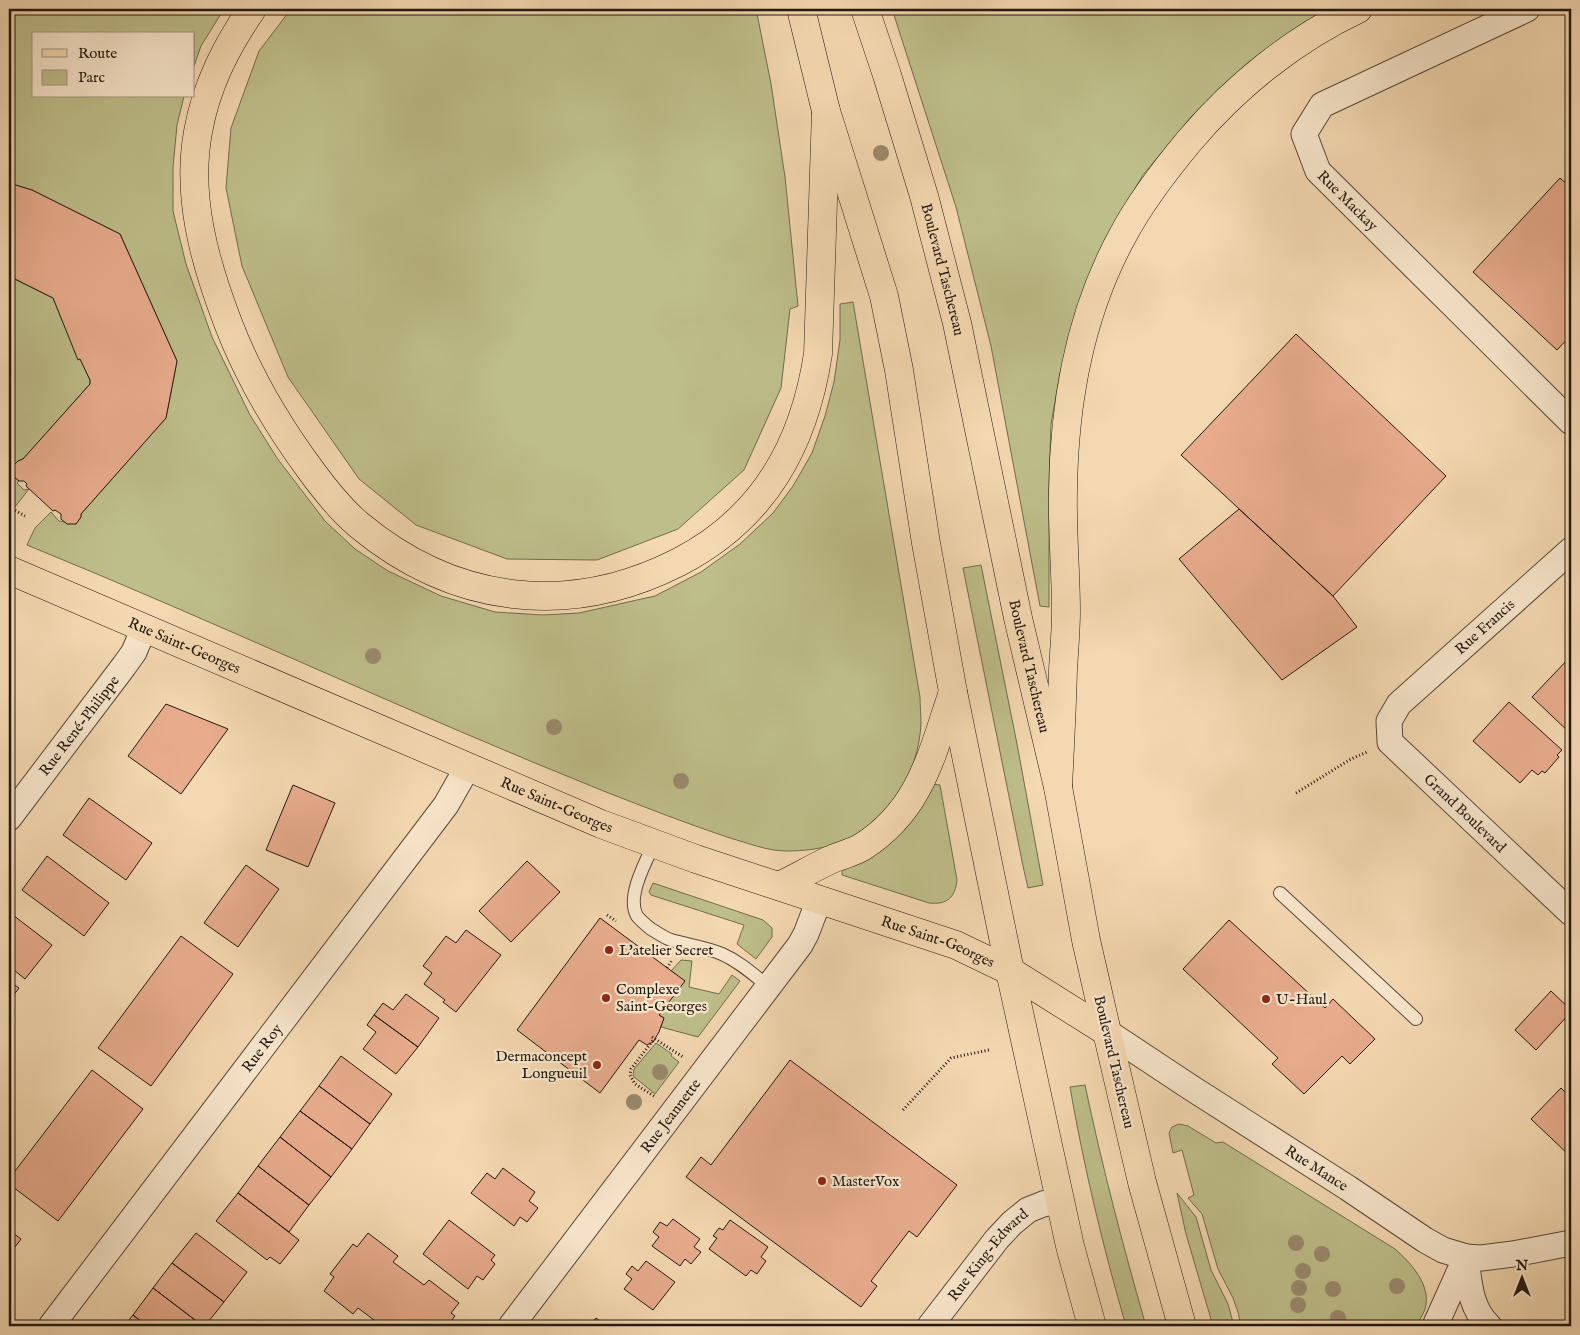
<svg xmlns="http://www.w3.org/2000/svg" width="1580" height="1335" font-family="'IM FELL English',serif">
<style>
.green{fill:#bebe8a;stroke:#706c4e}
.building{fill:#e8ac8d;stroke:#221911}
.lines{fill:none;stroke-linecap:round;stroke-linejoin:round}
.service-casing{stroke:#564939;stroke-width:14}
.minor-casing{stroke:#564939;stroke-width:27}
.primary-casing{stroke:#221911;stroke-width:29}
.trunk-casing{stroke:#221911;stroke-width:29}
.motorway-casing{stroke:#221911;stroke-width:29}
.path{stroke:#221911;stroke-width:3;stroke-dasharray:1 2.5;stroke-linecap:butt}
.service{stroke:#f8e6cc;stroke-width:12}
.minor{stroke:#f8e6cc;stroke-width:25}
.primary{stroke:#f4d8b1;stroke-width:28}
.trunk{stroke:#f4d8b1;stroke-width:28}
.motorway{stroke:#f4d8b1;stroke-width:28}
.tree{fill:#9a8a6d}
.poi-dot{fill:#8f2418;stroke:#f8e6cc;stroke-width:2}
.labels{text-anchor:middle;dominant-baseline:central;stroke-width:4.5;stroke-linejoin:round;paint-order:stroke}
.street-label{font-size:15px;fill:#221911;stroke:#f8e6cc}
.poi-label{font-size:15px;fill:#221911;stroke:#f8e6cc;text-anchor:start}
</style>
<rect width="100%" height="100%" fill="#f4d8b1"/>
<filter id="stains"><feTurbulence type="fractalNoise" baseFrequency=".004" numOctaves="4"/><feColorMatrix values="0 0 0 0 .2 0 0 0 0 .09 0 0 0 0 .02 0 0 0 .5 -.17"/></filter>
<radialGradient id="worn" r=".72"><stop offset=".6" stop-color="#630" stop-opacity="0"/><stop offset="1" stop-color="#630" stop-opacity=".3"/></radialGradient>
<!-- green -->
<path class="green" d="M9 9H224L201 46 194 66V34H34V96H184L177 125 173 167V211L186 264 212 337 250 415 277 458 325 521 355 549 388 571 441 596 495 612 543 615 579 613 655 596 701 572 740 544 773 513 793 486 812 453 825 416 834 382 840 340V304L853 302 920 697C920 706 921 715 921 723 919 774 887 826 838 843 822 849 804 851 786 851 767 851 748 843 730 838 688 824 647 808 606 792 411 714 221 624 27 545L35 528 51 512 59 521 76 524 81 517V514L166 418 177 361 120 234 32 190 9 183Z
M291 9H756L771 84 785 177 798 306 790 309 781 388 744 470 678 529 597 560 507 559 416 525 359 479 288 377 242 266 226 188 231 128 259 51Z
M892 9H1330L1305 22 1248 63 1191 117 1143 175 1121 212 1076 313 1060 373 1051 424 1049 478V607L1040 606 991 346 956 207Z
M12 278 53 298 90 380V384L23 459 18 461 12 467 13 476 19 481 17 483 24 490 29 489 15 507 9 503V434L14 420 9 418V284Z
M981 565 1017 744 1043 885 1028 888 1023 866 963 568Z
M932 784 940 785 957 880C955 897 948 905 929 903L842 875V871C880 853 918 827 932 784Z
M653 883 763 920 772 928V937L756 959 737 944 744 925 651 895 649 892Z
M681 960 692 961 689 987 719 994 732 975 740 981 698 1037 661 1027 664 1018 659 1015 671 971Z
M656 1043 672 1054 671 1056 679 1062 655 1094 633 1076 634 1069Z
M1085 1085C1102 1166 1123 1246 1146 1326H1126C1103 1247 1084 1168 1070 1087Z
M1179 1124 1188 1126 1216 1143 1223 1142 1395 1249C1411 1263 1432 1286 1425 1309 1423 1315 1419 1321 1415 1326H1241L1238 1312 1233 1298 1218 1269 1202 1214 1188 1198 1194 1195 1182 1150 1173 1153 1169 1133 1172 1127Z
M1177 1193 1196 1217 1211 1270 1228 1304 1234 1326H1213L1186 1234Z"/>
<!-- building -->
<path class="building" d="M1560 178 1571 188V335L1557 350 1473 272Z
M9 183 32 190 120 234 177 361 166 418 81 514V517L76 524H67L61 519V514L55 510 53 511 26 486 27 484 24 481H19L13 476 12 467 18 461 23 459 90 384V380L80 359 78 360 53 298 9 276Z
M1296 334 1446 476 1333 596 1181 455Z
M1239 509 1333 596 1357 627 1282 680 1179 559Z
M1571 656V734L1532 697Z
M1509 702 1562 750 1557 755 1559 757 1545 773 1542 771 1538 775 1532 770 1520 783 1473 741Z
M166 704 228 729 181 794 128 756Z
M293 785 335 803 308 867 266 850Z
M89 798 152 843 126 880 63 835Z
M47 856 109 903 84 936 22 890Z
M527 861 560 892 511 942 479 911Z
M246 865 279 889 238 947 204 923Z
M9 912 52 945 25 979 9 966Z
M600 918 685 981 659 1015 664 1018 659 1032 653 1042 647 1045 639 1040 600 1093 517 1030Z
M1229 920 1325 1008 1333 999 1375 1039 1350 1064 1342 1056 1304 1094 1272 1064 1278 1058 1183 969Z
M466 930 501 955 456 1012 443 1002 445 1000 424 984 432 973 423 966 446 936 456 943Z
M181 936 233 974 151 1086 98 1048Z
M9 981 19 988 9 1001Z
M1551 991 1571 1010V1012L1536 1050 1515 1030Z
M406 994 439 1018 418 1047 374 1015 383 1003 393 1010Z
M374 1015 418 1047 396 1074 363 1049 376 1032 367 1025Z
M341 1056 392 1094 370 1124 319 1086Z
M790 1060 957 1185 917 1237 909 1231 871 1281 877 1286 861 1307 686 1177 701 1157 711 1165Z
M92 1070 143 1109 58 1221 9 1184V1179Z
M319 1086 370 1124 352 1149 300 1111Z
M1561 1088 1571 1098V1157L1531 1119Z
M300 1111 352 1149 331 1177 280 1137Z
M280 1137 331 1177 309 1205 258 1166Z
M258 1166 309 1205 289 1232 238 1193Z
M503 1168 535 1192 529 1201 538 1208 527 1222 520 1217 514 1226 471 1193 487 1173 495 1179Z
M238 1193 299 1240 280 1264 270 1257 267 1260 216 1221Z
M673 1219 700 1239 694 1247 701 1252 691 1264 685 1259 680 1266 652 1246 659 1237 653 1232 660 1222 667 1226Z
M449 1220 495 1255 491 1260 495 1264 483 1280 477 1276 468 1289 423 1254Z
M730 1220 768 1247 761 1257 766 1261 757 1274 751 1270 746 1276 709 1249 717 1238 713 1236 719 1228 723 1230Z
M9 1230 21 1239 9 1255Z
M196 1233 247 1272 224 1302 172 1263Z
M368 1233 398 1256 393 1262 424 1285 429 1280 459 1303 451 1313 455 1316 447 1326H382L358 1308 353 1314 324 1291 334 1277 330 1274 353 1244 357 1247Z
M646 1261 675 1282 653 1310 624 1289 632 1279 626 1274 632 1266 638 1271Z
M172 1263 224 1302 205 1326H203L153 1288Z
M153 1288 203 1326H147L133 1315Z
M133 1315 147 1326H124Z
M596 1318 607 1326H589Z
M342 1320 349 1326H337Z"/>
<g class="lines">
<!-- service casing -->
<g class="service-casing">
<path id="service" d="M654 844C646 861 626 897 637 916 641 921 646 925 651 929 658 933 663 937 671 940 688 945 706 947 722 954 740 962 754 975 769 987
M1280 893 1416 1019"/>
</g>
<!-- minor casing -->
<g class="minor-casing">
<g id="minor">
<path id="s1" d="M1527 9 1322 105 1304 134 1318 171 1571 422"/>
<path id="s2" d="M1571 550 1399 704 1389 721 1390 742 1571 913"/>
<path id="s3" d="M9 818 124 666 134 652 144 628"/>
<path id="s4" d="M1107 1032 1190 1087 1348 1188 1425 1240 1443 1250 1466 1257 1481 1258 1513 1254 1571 1243"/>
<path d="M1466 1257C1469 1282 1470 1308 1489 1326"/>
<path id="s5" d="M51 1326 446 805 467 768"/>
<path id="s6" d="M511 1326 800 945 806 934 819 900"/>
<path id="s7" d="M930 1326 997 1239 1012 1223 1028 1210 1043 1204 1060 1200"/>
<path d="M1435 1326 1466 1257"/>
</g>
</g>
<!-- primary casing -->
<g class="primary-casing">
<g id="primary">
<path id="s8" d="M9 570 601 824 696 859 956 945 1010 971 1107 1032 1142 1182 1182 1326"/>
<path d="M1010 971 1070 1246 1092 1326"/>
</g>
</g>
<!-- trunk casing -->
<g class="trunk-casing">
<g id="trunk">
<path d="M801 9 826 111 884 296 899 370 926 543 953 692 1010 971"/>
<path id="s9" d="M865 9 887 75 924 196 957 323 1018 618 1058 787 1086 940 1107 1032"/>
<path d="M779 886C796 878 813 868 830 860 841 855 852 853 862 847 921 810 932 753 953 692"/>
</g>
</g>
<!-- motorway casing -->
<g class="motorway-casing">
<path id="motorway" d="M252 9C226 47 206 86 198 132 186 197 205 263 228 323 249 378 277 425 312 472 326 491 341 510 359 525 454 604 569 618 679 562 764 518 804 445 818 354L826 111
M1058 787C1060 748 1062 709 1063 670 1064 651 1066 631 1066 612 1066 572 1062 531 1063 491 1064 403 1080 313 1123 235 1141 201 1165 170 1190 140 1236 86 1294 39 1358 9"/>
</g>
<!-- path -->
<path class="path" d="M9 507 25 516
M1296 793 1351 759 1367 752
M607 915 616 921
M667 968 672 960
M652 1037 683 1057
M654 1096 635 1084 630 1075 631 1069 654 1039
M903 1110 951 1058 989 1050"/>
<!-- service -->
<use href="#service" class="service"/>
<!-- minor -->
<use href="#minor" class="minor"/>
<!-- primary -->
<use href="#primary" class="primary"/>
<!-- trunk -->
<use href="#trunk" class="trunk"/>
<!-- motorway -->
<use href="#motorway" class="motorway"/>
</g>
<!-- trees -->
<g class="tree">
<circle cx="881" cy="153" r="8"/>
<circle cx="373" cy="656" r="8"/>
<circle cx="554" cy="727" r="8"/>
<circle cx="681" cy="781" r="8"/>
<circle cx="660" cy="1072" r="8"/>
<circle cx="634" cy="1102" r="8"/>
<circle cx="1296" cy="1243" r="8"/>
<circle cx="1322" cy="1254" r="8"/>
<circle cx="1303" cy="1271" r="8"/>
<circle cx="1397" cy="1286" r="8"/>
<circle cx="1299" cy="1288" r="8"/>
<circle cx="1333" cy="1289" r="8"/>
<circle cx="1298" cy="1305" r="8"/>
<circle cx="1338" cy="1318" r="8"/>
</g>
<!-- markers -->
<g class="poi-dot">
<circle cx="609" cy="950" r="5"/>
<circle cx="606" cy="998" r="5"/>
<circle cx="1266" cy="999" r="5"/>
<circle cx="597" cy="1065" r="5"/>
<circle cx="822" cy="1181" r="5"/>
</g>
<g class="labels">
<!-- street labels -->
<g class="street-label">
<text stroke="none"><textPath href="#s1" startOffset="342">Rue Mackay</textPath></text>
<text stroke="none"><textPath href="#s9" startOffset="272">Boulevard Taschereau</textPath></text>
<text transform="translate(1485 627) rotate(-42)">Rue Francis</text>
<text stroke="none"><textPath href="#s8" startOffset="191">Rue Saint-Georges</textPath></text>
<text stroke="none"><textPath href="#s9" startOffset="678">Boulevard Taschereau</textPath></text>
<text stroke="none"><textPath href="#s3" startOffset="116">Rue René-Philippe</textPath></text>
<text stroke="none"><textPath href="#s8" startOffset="596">Rue Saint-Georges</textPath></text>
<text stroke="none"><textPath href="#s2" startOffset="375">Grand Boulevard</textPath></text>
<text stroke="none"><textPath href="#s8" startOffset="1001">Rue Saint-Georges</textPath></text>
<text stroke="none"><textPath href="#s5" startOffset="349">Rue Roy</textPath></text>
<text transform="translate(1114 1062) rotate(77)">Boulevard Taschereau</text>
<text stroke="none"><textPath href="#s6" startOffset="264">Rue Jeannette</textPath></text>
<text stroke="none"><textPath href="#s4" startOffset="250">Rue Mance</textPath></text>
<text stroke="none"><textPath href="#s7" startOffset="92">Rue King-Edward</textPath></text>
</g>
<!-- poi labels -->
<g class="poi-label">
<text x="619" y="950">L'atelier Secret</text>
<text x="616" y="989">Complexe<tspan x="616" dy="17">Saint-Georges</tspan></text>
<text x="1276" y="999">U-Haul</text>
<text x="587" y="1056" text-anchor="end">Dermaconcept<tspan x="587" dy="17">Longueuil</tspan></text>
<text x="832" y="1181">MasterVox</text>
</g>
</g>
<!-- margin -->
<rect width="1580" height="1335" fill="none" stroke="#f4d8b1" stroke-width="30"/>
<rect x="10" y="10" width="1560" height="1315" fill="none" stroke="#221911" stroke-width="2.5"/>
<rect x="15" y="15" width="1550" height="1305" fill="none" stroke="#221911"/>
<!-- legend -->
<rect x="32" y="32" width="162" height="65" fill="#f8e6cc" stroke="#a29481"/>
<rect x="42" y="49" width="25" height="8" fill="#f4d8b1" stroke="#a29481"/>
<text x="78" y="58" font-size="15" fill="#221911">Route</text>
<rect x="42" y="70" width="25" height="15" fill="#bebe8a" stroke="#a29481"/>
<text x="78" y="82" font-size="15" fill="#221911">Parc</text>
<!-- north arrow -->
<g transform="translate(1522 1278)" stroke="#f8e6cc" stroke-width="4" paint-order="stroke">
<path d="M0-4L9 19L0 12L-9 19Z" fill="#221911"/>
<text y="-8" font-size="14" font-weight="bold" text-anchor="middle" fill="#221911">N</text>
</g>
<rect width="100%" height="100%" filter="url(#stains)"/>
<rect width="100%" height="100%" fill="url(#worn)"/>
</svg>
